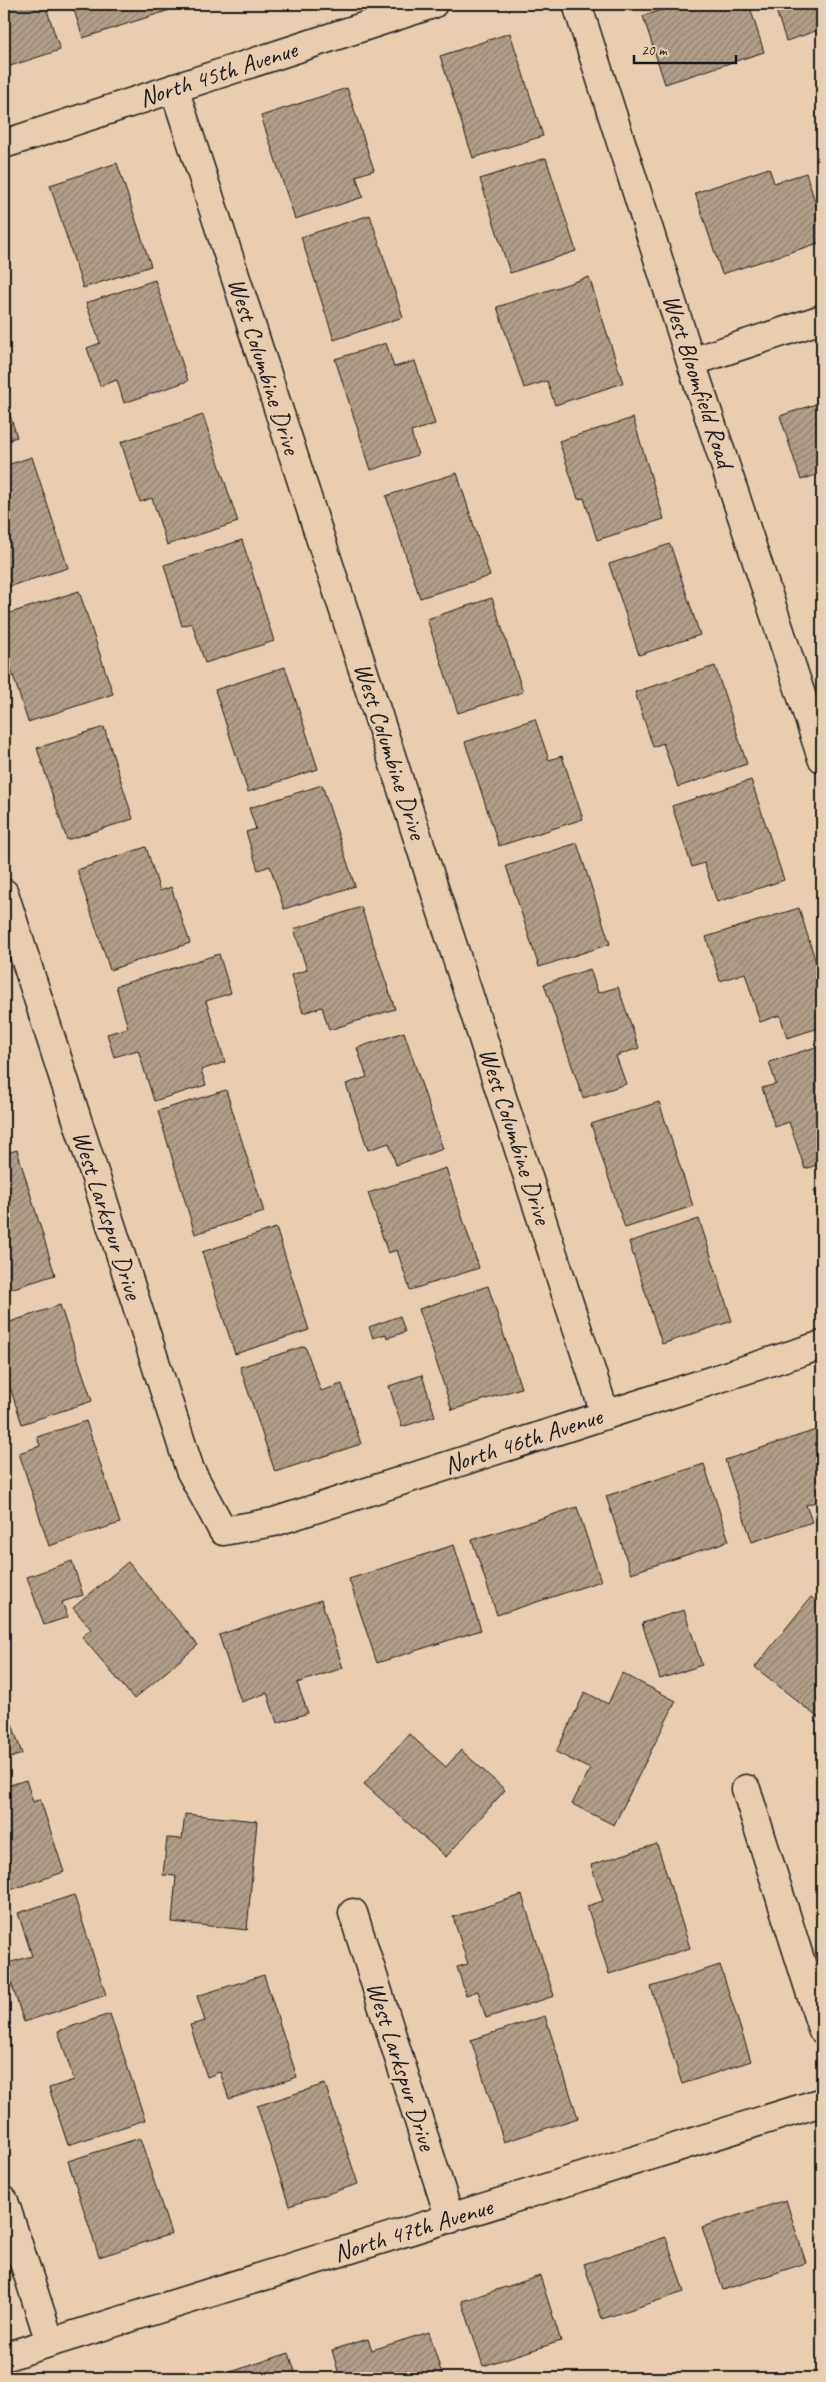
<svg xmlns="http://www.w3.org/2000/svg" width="826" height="2382" font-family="Caveat,sans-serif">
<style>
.building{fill:url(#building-hatch);stroke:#1c1c1c}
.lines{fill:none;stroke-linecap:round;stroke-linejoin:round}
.minor-casing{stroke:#1c1c1c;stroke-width:31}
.minor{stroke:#e8cdb0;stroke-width:28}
.labels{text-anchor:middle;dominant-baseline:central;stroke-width:5;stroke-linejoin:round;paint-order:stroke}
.street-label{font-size:25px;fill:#1c1c1c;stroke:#e8cdb0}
</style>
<defs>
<pattern id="building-hatch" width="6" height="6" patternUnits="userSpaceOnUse" patternTransform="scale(1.25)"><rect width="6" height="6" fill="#b29f89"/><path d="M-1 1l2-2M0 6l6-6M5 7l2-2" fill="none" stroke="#90816f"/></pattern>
</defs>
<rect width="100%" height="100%" fill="#e8cdb0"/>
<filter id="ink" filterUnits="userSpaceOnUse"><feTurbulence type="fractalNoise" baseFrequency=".02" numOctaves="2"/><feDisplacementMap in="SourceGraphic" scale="10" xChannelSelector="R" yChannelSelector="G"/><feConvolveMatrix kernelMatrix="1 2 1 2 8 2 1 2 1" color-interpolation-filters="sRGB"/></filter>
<g filter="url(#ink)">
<!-- building -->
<path class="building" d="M4 4H45L60 50 4 68Z
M72 4H174L176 8 83 38Z
M680 4H749L764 52 665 84 643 16Z
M774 4H822V29L786 41Z
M510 33 543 136 473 158 440 56Z
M347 88 374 170 356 176 363 197 295 219 261 116Z
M546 158 576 251 510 273 480 179Z
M117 163 151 266 83 288 50 185Z
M769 168 774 183 806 173 822 224V242L722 274 695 193Z
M370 215 403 317 334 340 301 237Z
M589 277 623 383 555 405 547 381 524 388 497 307Z
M155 280 188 381 124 403 117 380 100 386 87 348 100 343 86 303Z
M386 343 394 367 415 361 435 424 411 432 418 455 371 470 335 359Z
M4 396 17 437 4 441Z
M822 402V473L801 480 780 416Z
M203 415 238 522 167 545 152 498 140 502 121 442Z
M633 418 664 519 597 540 584 498 578 499 559 441Z
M32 457 68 568 4 588V466Z
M457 473 490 576 420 598 386 496Z
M242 540 274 641 205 663 192 623 182 626 164 565Z
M670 544 700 635 639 655 609 564Z
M79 591 113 694 28 722 4 647V615Z
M492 598 523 692 458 713 427 619Z
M715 666 747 764 678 787 663 743 653 747 635 692Z
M285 667 318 769 248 792 215 690Z
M535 719 549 760 562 756 583 819 499 846 465 742Z
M104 727 133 819 67 840 37 748Z
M751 780 784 880 717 902 704 863 692 867 672 806Z
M322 785 355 886 284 909 270 866 258 870 246 832 256 829 249 808Z
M577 843 610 944 539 967 506 866Z
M146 847 160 891 171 887 190 943 110 970 77 870Z
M361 907 395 1009 329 1030 322 1007 303 1013 291 975 307 970 294 929Z
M799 908 822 982V1027L787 1038 780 1015 760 1022 745 973 720 981 706 937Z
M219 954 231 993 206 1001 225 1062 201 1070 206 1085 154 1101 138 1050 114 1057 107 1034 128 1028 116 986Z
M590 969 598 993 618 987 639 1048 616 1056 626 1084 583 1098 544 984Z
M404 1032 443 1149 396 1165 389 1143 368 1150 346 1084 367 1077 357 1048Z
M822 1045V1163L805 1169 789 1122 775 1127 762 1088 776 1084 769 1062Z
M226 1090 264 1212 195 1234 158 1111Z
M659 1102 693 1206 625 1228 591 1124Z
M17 1150 55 1275 4 1291V1154Z
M446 1168 479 1268 410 1290 397 1250 388 1253 368 1193Z
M822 1187V1216L814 1190Z
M699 1219 732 1321 662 1344 629 1242Z
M276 1228 309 1330 235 1354 202 1252Z
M488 1286 521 1388 452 1410 419 1309Z
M60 1305 92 1401 22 1424 4 1369V1324Z
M400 1316 405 1332 387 1338 386 1334 373 1338 369 1327Z
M305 1346 321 1391 342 1384 361 1444 275 1472 240 1367Z
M422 1375 435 1416 402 1427 389 1386Z
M86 1421 120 1523 49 1546 19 1453 40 1446 37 1437Z
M822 1428V1500L806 1505 812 1522 752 1542 725 1460Z
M704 1464 729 1541 631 1573 606 1496Z
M577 1507 601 1581 497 1615 472 1540Z
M454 1545 481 1630 377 1663 349 1579Z
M72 1561 83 1595 62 1602 68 1617 44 1625 27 1577Z
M128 1562 198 1645 134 1699 82 1637 91 1629 73 1608Z
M811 1597 822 1606V1721L755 1667Z
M321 1600 343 1668 297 1683 308 1713 277 1723 267 1693 241 1702 219 1635Z
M684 1610 702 1665 660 1679 642 1623Z
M622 1673 676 1701 614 1825 572 1804 590 1769 556 1752 585 1692 608 1704Z
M4 1699 22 1754 4 1760Z
M409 1734 446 1767 461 1750 505 1790 446 1857 364 1784Z
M26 1780 33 1802 40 1799 64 1872 4 1892V1787Z
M185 1814 257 1821 247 1930 172 1922 176 1876 163 1875 167 1838 182 1839Z
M657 1844 690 1948 609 1974 587 1906 603 1901 591 1865Z
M74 1895 106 1995 24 2022 5 1964 32 1956 18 1913Z
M522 1895 554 1996 486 2018 478 1991 466 1995 457 1967 468 1964 453 1917Z
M720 1965 751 2061 682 2084 651 1987Z
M264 1975 297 2077 229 2099 220 2072 207 2077 190 2025 205 2021 197 1996Z
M110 2014 145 2120 68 2145 49 2088 74 2080 58 2031Z
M545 2016 578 2118 504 2142 471 2040Z
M325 2084 358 2184 289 2206 257 2106Z
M140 2138 171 2234 99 2257 68 2161Z
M786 2200 806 2263 723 2290 702 2227Z
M666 2237 684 2292 602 2319 584 2264Z
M540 2276 561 2341 483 2366 462 2301Z
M429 2332 443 2378H340L332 2350 368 2339 372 2350Z
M289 2353 297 2378H212Z
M822 2372V2378H804Z"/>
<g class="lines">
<!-- minor casing -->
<g class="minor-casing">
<path id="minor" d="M577 4 691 362 822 758
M174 88 605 1414
M4 144 433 4
M691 362 822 319
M4 893 190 1470 223 1531 274 1522 822 1345
M746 1789 822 2029
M353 1913 450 2219
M4 2201 50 2342
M4 2357 822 2102"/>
</g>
<!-- minor -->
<use href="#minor" class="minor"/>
</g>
</g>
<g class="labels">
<!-- street labels -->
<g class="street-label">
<text transform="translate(218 74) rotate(-18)">North 45th Avenue</text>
<text transform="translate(264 366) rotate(72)">West Columbine Drive</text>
<text transform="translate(698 381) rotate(72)">West Bloomfield Road</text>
<text transform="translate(390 751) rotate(72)">West Columbine Drive</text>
<text transform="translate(515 1136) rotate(72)">West Columbine Drive</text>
<text transform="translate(107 1215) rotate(72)">West Larkspur Drive</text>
<text transform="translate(523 1441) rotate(-18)">North 46th Avenue</text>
<text transform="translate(401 2066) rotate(72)">West Larkspur Drive</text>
<text transform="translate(413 2230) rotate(-17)">North 47th Avenue</text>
</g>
</g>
<!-- margin -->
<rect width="826" height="2382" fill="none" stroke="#e8cdb0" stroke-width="20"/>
<rect x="10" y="10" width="806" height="2362" fill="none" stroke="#1c1c1c" stroke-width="2" filter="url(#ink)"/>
<!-- scale -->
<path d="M634 55v8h102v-8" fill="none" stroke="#1c1c1c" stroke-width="2.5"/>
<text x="641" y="55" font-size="15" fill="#1c1c1c" stroke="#e8cdb0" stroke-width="4" paint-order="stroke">20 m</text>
</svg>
